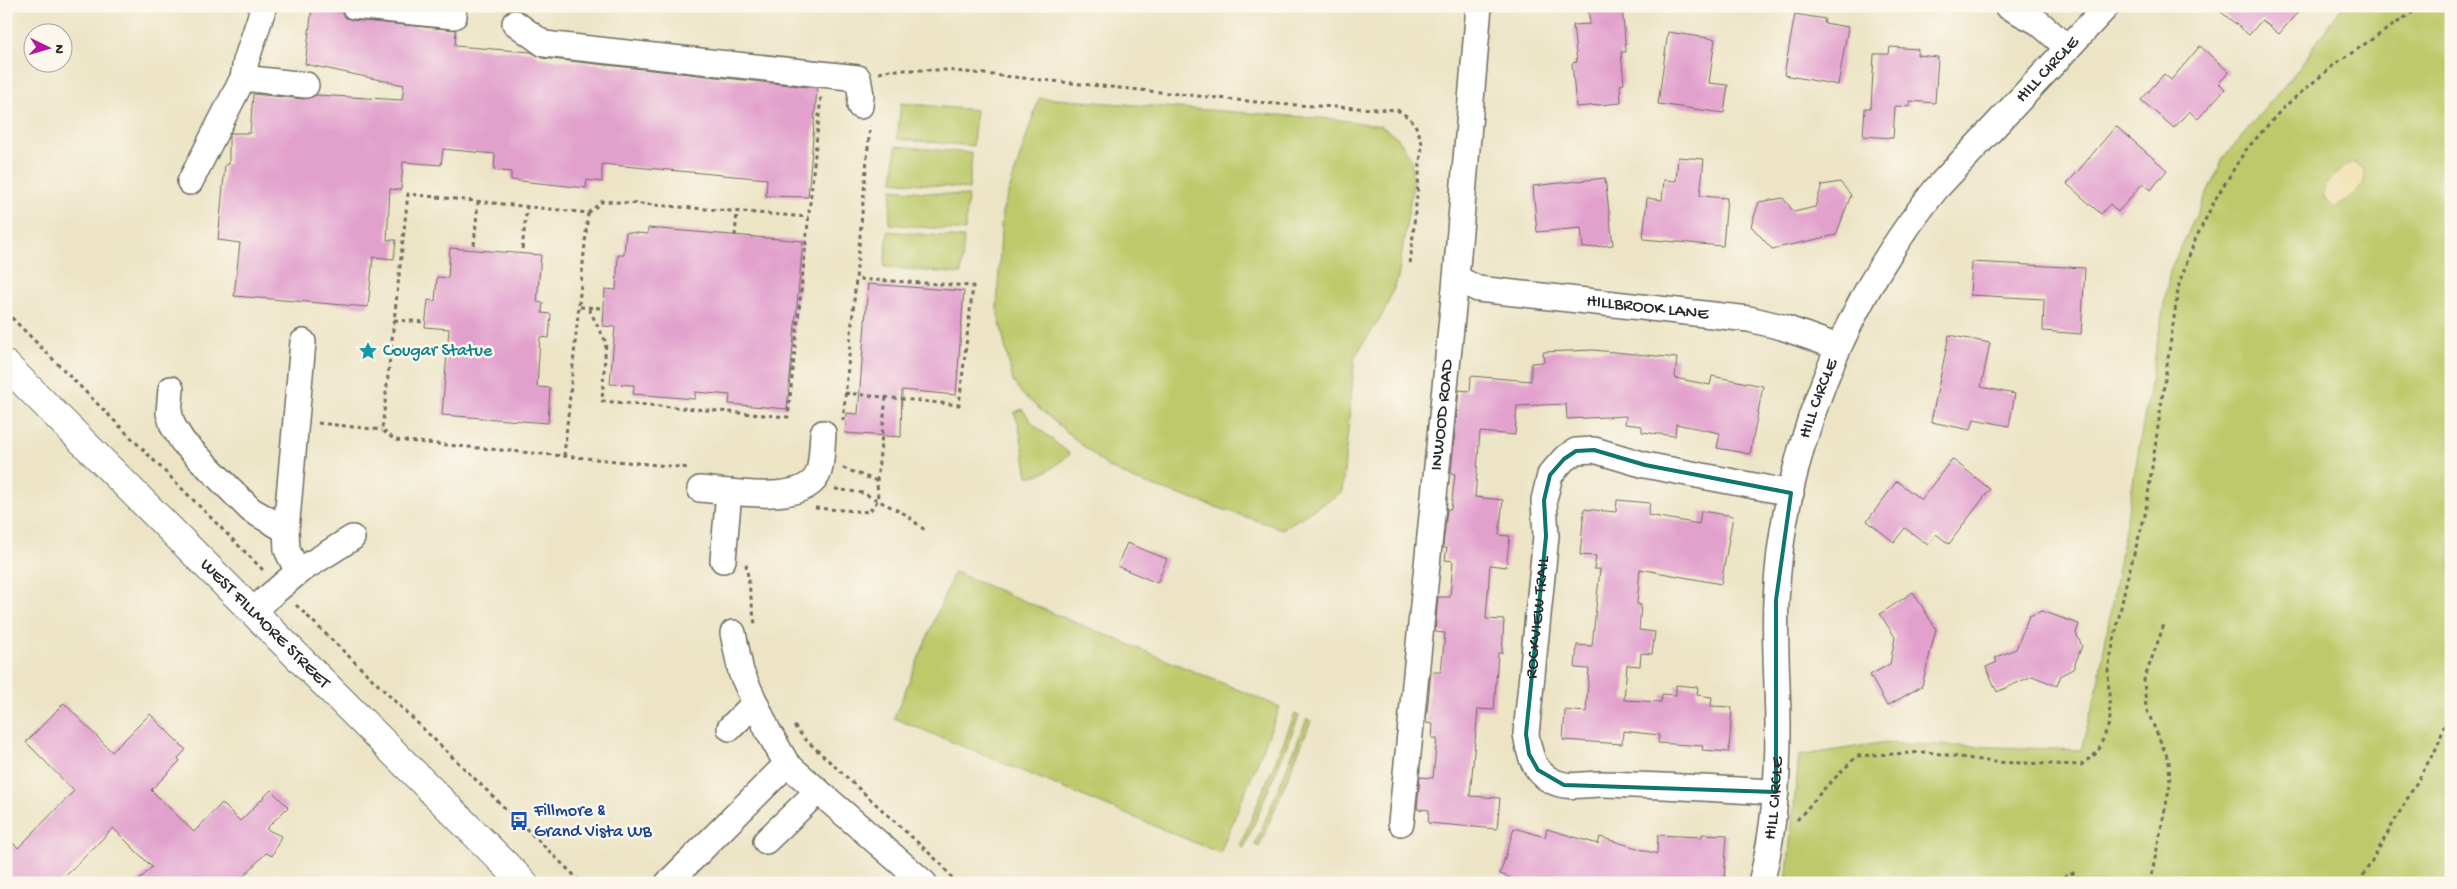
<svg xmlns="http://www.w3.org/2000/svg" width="2457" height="889" font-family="'Gochi Hand',sans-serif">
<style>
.green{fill:#bdc96b;stroke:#747a4b}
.sand{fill:#eeda9e;stroke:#8c8264}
.building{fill:#e2a0cd}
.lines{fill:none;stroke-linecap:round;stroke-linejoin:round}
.minor-casing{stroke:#6f6c61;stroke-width:28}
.major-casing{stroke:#6f6c61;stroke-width:30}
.path{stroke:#6f6c61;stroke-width:3;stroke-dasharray:4 4;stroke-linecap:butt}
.minor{stroke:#fff;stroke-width:25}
.major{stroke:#fff;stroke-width:28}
.marked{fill:none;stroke:#0f766e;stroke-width:4;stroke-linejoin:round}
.labels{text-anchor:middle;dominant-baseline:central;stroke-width:5;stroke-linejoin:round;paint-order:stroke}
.street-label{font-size:18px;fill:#2b2b2b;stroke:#fbf7ec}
.culture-label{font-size:18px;fill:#0d838f;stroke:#fbf7ec;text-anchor:start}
.transit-label{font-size:18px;fill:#164399;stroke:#fbf7ec;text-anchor:start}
</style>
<rect width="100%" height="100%" fill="#fbf7ec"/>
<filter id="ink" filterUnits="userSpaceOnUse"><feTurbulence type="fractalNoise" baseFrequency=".02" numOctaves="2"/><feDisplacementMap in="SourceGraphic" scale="10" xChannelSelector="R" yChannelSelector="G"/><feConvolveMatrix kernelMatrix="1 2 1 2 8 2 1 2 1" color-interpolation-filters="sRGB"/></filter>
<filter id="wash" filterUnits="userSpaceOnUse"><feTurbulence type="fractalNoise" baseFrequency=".0096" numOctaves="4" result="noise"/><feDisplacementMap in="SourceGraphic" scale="20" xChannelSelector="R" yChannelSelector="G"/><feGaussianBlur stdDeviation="1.12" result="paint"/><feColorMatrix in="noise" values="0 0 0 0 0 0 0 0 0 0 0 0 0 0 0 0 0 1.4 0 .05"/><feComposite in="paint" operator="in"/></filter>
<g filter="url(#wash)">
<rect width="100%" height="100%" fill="#ece4c5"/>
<!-- green -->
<path class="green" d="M2342 6H2451V883H1786L1799 756 1880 743 2081 750 2097 689 2170 270 2224 157 2300 67Z
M1039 98 1333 119 1381 126 1398 138 1411 158 1413 184 1398 278 1384 312 1355 356 1342 492 1282 529 1135 480 1108 467 1023 395 1013 382 997 309 1002 212Z
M901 103 976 110 973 146 897 139Z
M896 146 972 153 969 189 893 181Z
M892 189 968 196 965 231 889 224Z
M888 231 964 238 961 274 884 267Z
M1022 409 1034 425 1070 454C1057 464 1044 477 1028 476L1018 422 1014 413Z
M954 572 1280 707 1220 853 894 718Z
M1295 714 1299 716 1244 848 1240 846Z
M1307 719 1311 721 1259 847 1255 845Z"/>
<!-- sand -->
<path class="sand" d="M2353 162 2363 168C2372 188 2347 198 2335 208L2324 197C2324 192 2323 188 2326 184 2329 179 2347 164 2353 162Z"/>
<g id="blocks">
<!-- building -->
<path class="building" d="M1588 6H1622L1626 52H1621L1624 84 1620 85 1621 103 1576 107 1572 63 1577 62 1573 25 1590 24Z
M2214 6H2303L2279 34 2262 20 2249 35Z
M312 8 341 12 346 18 353 20 456 30 455 46 531 52 542 58 817 88 808 197 766 196 767 179 602 164V182L587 180 586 188 511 180V172L494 170 495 154 443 149 441 165 403 162 401 190 390 189 387 240H396L394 259 373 257 368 307 234 296 240 243 218 240 225 165 229 164V137L231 133H250L253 94 304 99 316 95 402 100 404 85 305 64Z
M1795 14 1825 19 1824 23 1848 27 1838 85 1784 75Z
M1668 32 1715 39 1709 83 1728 85 1724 113 1658 104Z
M2200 46 2229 72 2219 83 2225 89 2198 119 2189 111 2174 128 2141 100 2164 74 2171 80Z
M1890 47 1918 49 1917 55 1938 57 1935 103 1910 101V107L1895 106 1893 138 1863 136 1865 108H1871L1874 54H1889Z
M2116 126 2167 170 2151 190 2143 183 2118 212 2110 204 2101 214 2067 184Z
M1678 157 1704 159 1700 196 1727 198 1723 246 1643 239 1647 198 1662 200 1664 180 1676 181Z
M1605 178 1613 245 1583 248 1581 228 1537 232 1533 186Z
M1840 182 1851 195 1836 235 1772 249 1751 226 1759 202 1783 198 1794 212 1815 207 1822 185Z
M648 228 803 241 787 409 729 404 730 395 695 392V399L633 394 634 385 610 384 615 327 603 326 605 289 616 290 618 255H624L626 232 648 234Z
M450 248 541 255 537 302 543 303 542 313 551 314 549 338 540 337 537 387 550 388 548 423 442 415 449 329 425 327 428 300 435 301 437 277 448 278Z
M1972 262 2085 268 2081 334 2043 331 2044 299 1970 295Z
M868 284 964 291 956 395 902 390 901 437 845 433 847 413 858 414Z
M1949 335 1990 343 1981 387 2015 394 2009 426 1974 419 1971 430 1931 422Z
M1593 350 1677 358 1675 378 1710 385 1712 376 1763 386 1750 454 1717 448 1720 433 1676 424 1675 436 1642 432V426L1625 424 1626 416 1567 419 1566 404 1517 406 1515 435 1480 432 1475 497 1503 500 1499 535 1510 536 1506 567 1490 565 1486 619 1504 620 1502 653H1498L1494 710 1478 709 1470 796 1500 798 1497 829 1428 823 1429 810 1417 809 1420 777 1433 778 1437 738H1432L1433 724 1426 723 1431 672H1441L1445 633 1435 632 1438 597H1450L1453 561 1445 560 1447 548H1443L1447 509H1451L1455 474 1451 473 1459 390 1470 391 1471 376 1531 381V363L1544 362 1543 352Z
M1952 459 1990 489 1949 544 1936 534 1928 545 1905 528 1894 542 1867 521 1897 481 1921 500Z
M1617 500 1650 503 1648 515 1699 524 1701 511 1733 516 1721 584 1640 569 1637 604 1641 605 1639 630 1655 632 1652 654 1641 653 1640 666 1627 665 1624 700 1661 702 1662 694 1676 695V685L1698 687 1697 695 1712 697 1711 706 1732 707 1729 752 1702 750 1703 746 1658 743 1659 735 1623 731 1622 744 1563 740 1565 710 1586 712 1589 669 1575 668 1577 645 1592 646 1600 569H1594L1596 556 1580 555 1584 509 1616 512Z
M1127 543 1167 559 1157 583 1117 566Z
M1913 592 1936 629 1922 686 1887 706 1870 675 1890 664 1895 637 1880 614Z
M2042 611 2079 624 2076 633 2082 646 2073 669 2061 675 2057 686 2032 676 1997 692 1986 667 1997 662 1995 658 2016 649 2029 616Z
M64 703 112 752 150 714 186 750 178 758 180 761 151 790 194 832 222 803 240 821 271 790 288 807 266 829 281 836 272 856 266 853 237 883H136L152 867 113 828 59 883H6V836L18 848 74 791 26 742Z
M1514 828 1545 837 1547 829 1598 844 1600 837 1657 854 1658 835 1702 837V834L1727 835 1724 880 1706 879V883H1510L1511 878 1500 874Z"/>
</g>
</g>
<g filter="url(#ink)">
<use href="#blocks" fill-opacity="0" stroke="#6f6c61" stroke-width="1"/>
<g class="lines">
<!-- minor casing -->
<g class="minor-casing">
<g id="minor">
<path d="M354 6 454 16"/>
<path d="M2007 6 2038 22 2068 48"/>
<path d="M515 23 544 44 858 78 861 95 860 106"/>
<path d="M243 78 306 85"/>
<path d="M190 182 243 78 246 61 264 6"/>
<path id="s1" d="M1456 278 1478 289 1749 319 1782 327 1838 347"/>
<path d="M171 389 169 413 173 426 183 442 251 510 286 530"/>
<path d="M700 489C728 491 808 507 819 471 822 460 822 445 823 433"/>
<path d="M723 560 729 492"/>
<path d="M298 572 287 550 286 530 303 342"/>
<path d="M252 611 298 572 352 538"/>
<path d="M730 728 755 703"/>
<path d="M787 764 924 883"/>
<path id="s2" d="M1776 792C1718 789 1660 785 1601 784 1584 784 1568 789 1552 781 1533 772 1529 752 1526 734L1546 536 1544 500 1550 475 1564 459 1576 451 1594 450 1645 465 1791 493"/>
<path id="s3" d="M1401 823 1456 278 1479 6"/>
<path d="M766 841 818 791"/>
<path d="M668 883 787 764 768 731 741 672 733 633"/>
<path id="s4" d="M1761 883C1774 833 1778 781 1778 729 1778 687 1774 644 1776 601 1782 455 1844 302 1936 189L2107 6"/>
</g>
</g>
<!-- major casing -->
<g class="major-casing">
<g id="major">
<path id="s5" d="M6 365 524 883"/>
</g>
</g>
<!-- path -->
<path class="path" d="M879 73 890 70H945L1276 104 1397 110C1414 120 1417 125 1422 144L1410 265
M2448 96 2451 95
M588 213 603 201 808 217
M735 236 737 212
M474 245 478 202
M522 249 527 207
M580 307 602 308
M589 309 606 342 602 401 788 417 821 96
M6 312 264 571
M394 320 424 322
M845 393 959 405 973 286 857 279
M843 421 870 126
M318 423 382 430
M564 456 588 213 408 194 382 430 395 440 690 468
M843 468 877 481
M835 489 863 493 905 514 926 531
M815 508 869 512 878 500 877 481 886 397
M746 564 755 624
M296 605 582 883
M794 726 805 739 941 864 956 883
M1797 820 1824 789 1857 756 1927 752 1993 762 2081 765 2098 752 2110 721 2108 669 2127 579 2145 515 2179 284 2195 240 2216 198 2245 151 2284 107 2335 64 2422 6
M2061 883 2060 879 2073 873 2084 883
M2150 883 2170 785 2169 761 2146 708 2144 680 2165 622
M2359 883 2437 747 2451 707"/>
<!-- minor -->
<use href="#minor" class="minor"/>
<!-- major -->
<use href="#major" class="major"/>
</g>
</g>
<!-- marked area -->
<path class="marked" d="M1594 450 1645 465 1791 493 1776 600V792L1564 785 1538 770 1529 754 1526 734 1546 536 1544 500 1550 475 1564 459 1576 451Z"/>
<!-- icons -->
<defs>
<g id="sight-bare" transform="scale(1.5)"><path d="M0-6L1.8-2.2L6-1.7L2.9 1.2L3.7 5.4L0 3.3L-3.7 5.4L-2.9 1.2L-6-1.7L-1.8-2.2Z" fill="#0f9aa8" stroke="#fbf7ec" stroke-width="2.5" paint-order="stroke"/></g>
<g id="bus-bare" transform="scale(1.5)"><path d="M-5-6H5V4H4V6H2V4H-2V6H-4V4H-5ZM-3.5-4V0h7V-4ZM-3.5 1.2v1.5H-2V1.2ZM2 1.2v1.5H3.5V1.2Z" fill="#1a4fb4" stroke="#fbf7ec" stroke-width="2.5" paint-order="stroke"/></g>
</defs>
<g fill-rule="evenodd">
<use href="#sight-bare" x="368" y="351"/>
<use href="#bus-bare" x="519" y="821"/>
</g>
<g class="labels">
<!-- street labels -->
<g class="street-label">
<text stroke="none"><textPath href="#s4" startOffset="896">HILL CIRCLE</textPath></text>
<text stroke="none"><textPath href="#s1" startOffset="195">HILLBROOK LANE</textPath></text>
<text stroke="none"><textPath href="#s4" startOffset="491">HILL CIRCLE</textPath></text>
<text stroke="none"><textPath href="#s3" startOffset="410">INWOOD ROAD</textPath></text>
<text stroke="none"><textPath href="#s2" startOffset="398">ROCKVIEW TRAIL</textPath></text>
<text stroke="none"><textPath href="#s5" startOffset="366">WEST FILLMORE STREET</textPath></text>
<text stroke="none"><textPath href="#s4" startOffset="86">HILL CIRCLE</textPath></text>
</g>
<!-- culture labels -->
<g class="culture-label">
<text x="383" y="351">Cougar Statue</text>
</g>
<!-- transit labels -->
<g class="transit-label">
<text x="534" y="811">Fillmore &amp;<tspan x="534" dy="21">Grand Vista WB</tspan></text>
</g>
</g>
<!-- margin -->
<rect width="2457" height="889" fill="none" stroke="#fbf7ec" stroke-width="25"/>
<!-- north arrow -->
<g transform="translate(48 48) rotate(95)"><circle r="24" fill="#fbf7ec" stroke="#a8a59f"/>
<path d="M0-4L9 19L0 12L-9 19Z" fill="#b5179e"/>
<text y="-8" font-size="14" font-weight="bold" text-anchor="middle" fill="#2b2b2b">N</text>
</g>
</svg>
